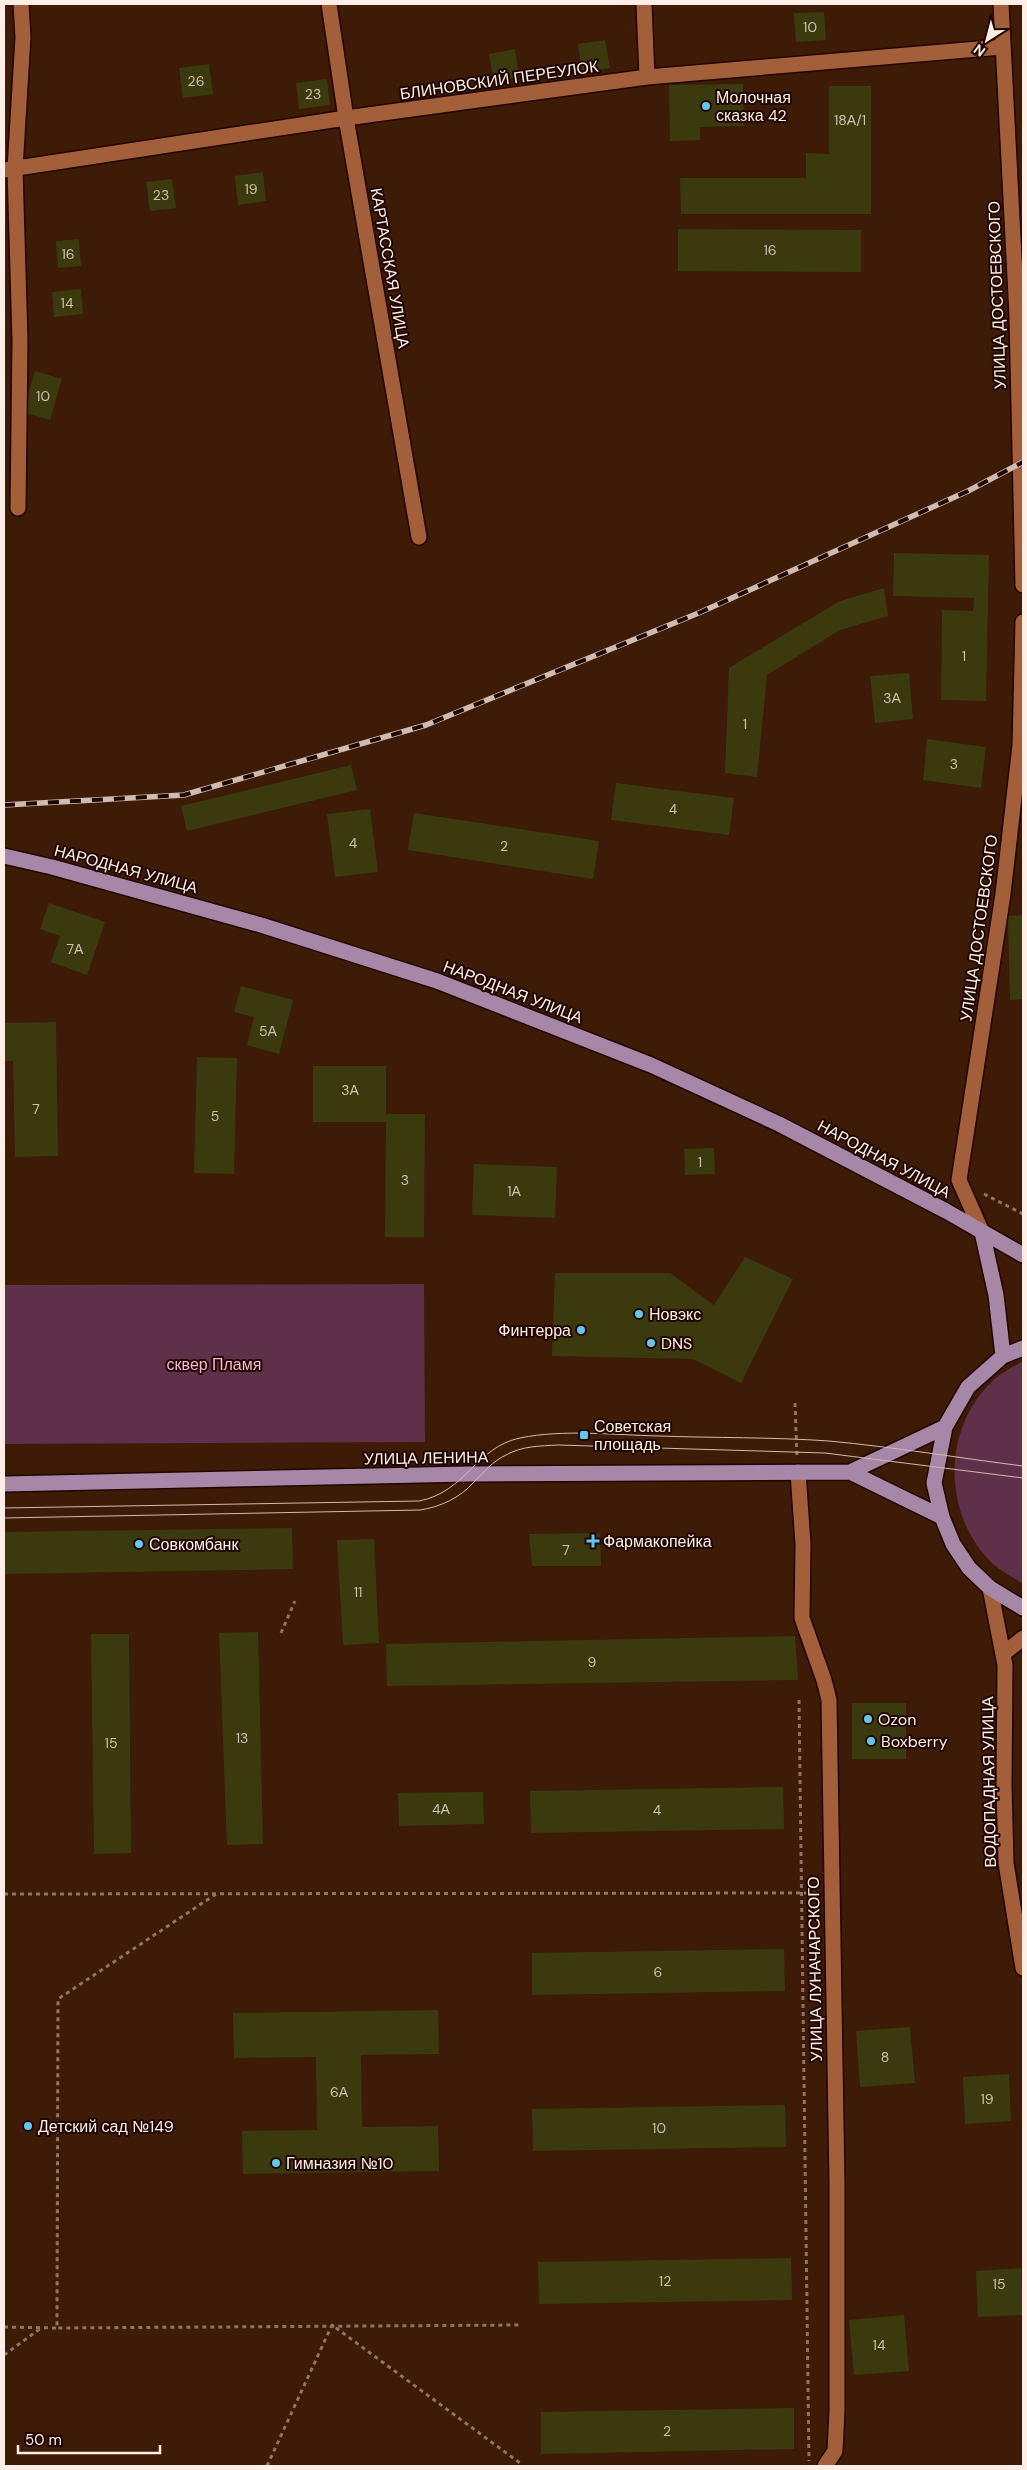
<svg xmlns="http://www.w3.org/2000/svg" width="1027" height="2470" font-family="'DM Sans',sans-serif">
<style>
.green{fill:#5f3049}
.building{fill:#3a3a0e}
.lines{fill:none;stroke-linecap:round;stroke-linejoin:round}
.minor-casing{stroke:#220400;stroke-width:18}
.major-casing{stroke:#220400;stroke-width:18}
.path{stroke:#8f7466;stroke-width:3;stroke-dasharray:4 4;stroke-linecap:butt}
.minor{stroke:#a35f3a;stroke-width:15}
.major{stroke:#a787a7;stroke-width:15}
.tram{stroke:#d0bbb0;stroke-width:1}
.rail-casing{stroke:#d0bbb0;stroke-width:5.5}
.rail{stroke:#200600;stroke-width:4;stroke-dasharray:11;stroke-linecap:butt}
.poi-dot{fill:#64c5ee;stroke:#200600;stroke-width:2}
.labels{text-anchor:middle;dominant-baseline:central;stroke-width:4;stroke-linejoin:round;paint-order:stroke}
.number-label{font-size:14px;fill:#cdc1b0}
.street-label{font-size:16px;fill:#feeee6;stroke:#200600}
.poi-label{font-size:16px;fill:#feeee6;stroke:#200600;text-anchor:start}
.park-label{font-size:16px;fill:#f9b5d6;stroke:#200600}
</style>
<rect width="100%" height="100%" fill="#3d1b07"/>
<!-- green -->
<path class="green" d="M424 1284 425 1442 4 1444V1285Z
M1023 1361V1584C1013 1577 1000 1571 991 1562 941 1512 942 1424 997 1377 1004 1371 1015 1366 1023 1361Z"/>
<!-- building -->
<path class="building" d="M824 12 826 40 796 42 794 13Z
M605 40 610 68 582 72 578 44Z
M515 49 519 77 494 82 489 54Z
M209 64 213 94 183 98 179 68Z
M327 79 330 105 299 109 296 83Z
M743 84 744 126 700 127V140L670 141 669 85Z
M829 86H871V214H681L680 178H806V153L829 154Z
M263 172 266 201 238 205 235 176Z
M172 179 176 208 150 211 146 182Z
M678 229 861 230V272L678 271Z
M79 239 81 266 58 268 56 241Z
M81 289 83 314 54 317 52 292Z
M35 371 62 379 50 420 23 412Z
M894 553 989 555 986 701 941 700 942 610 973 611 974 598 893 596Z
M884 588 888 616 840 630 767 675 757 777 725 773 729 668 840 601Z
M909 673 913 719 875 723 870 676Z
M927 739 986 747 981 788 923 780Z
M351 765 357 790 187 831 181 806Z
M616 783 734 798 729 835 611 820Z
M370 809 378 872 335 877 327 814Z
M414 813 599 841 593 879 408 850Z
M49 903 105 922 87 975 51 962 60 936 40 929Z
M1023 915V999L1010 1000 1008 916Z
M241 986 293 1000 279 1054 247 1045 254 1017 234 1012Z
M56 1022 58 1156 15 1157 13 1061H4V1023Z
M197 1057 237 1058 234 1174 194 1173Z
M313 1066H386V1114H425L424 1237H385L386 1122H313Z
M714 1148 715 1174 685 1175 684 1149Z
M474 1164 557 1167 555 1218 472 1215Z
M745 1257 793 1279 741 1383 693 1359 552 1356 555 1273H670L714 1305Z
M292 1528 293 1569 4 1574V1532Z
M600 1533 601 1566H532L529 1534Z
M374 1539 379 1643 343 1645 337 1540Z
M258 1632 263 1844 227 1845 219 1633Z
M91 1634H129L131 1853 94 1854Z
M795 1636 798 1680 387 1686 386 1644Z
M852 1703H906V1759H852Z
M783 1787 784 1829 531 1833 530 1791Z
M483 1792 484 1824 399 1826 398 1793Z
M784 1949 785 1991 532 1995V1953Z
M438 2010 439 2054 361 2055 362 2127 438 2126 439 2171 243 2174 242 2131 317 2130 316 2057 234 2058 233 2013Z
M910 2027 915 2083 860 2087 856 2031Z
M1009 2074 1011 2121 965 2124 963 2077Z
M785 2105 786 2147 533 2151 532 2109Z
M791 2258 792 2300 539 2304 538 2262Z
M1021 2268 1023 2315 978 2317 976 2271Z
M904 2315 909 2371 854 2375 849 2320Z
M794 2408V2449L541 2454V2412Z"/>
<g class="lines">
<!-- minor casing -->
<g class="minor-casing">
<path id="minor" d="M329 4 346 118 419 537
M644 4 647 77
M1001 4 1017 316 1023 585
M4 170 346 118 647 77 1002 47
M18 508 20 340 15 169 23 37 21 4
M982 1232 959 1180 1003 894 1020 745 1023 622
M798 1472 803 1544 802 1618 824 1680 829 1700 837 2184V2411L835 2451 825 2466
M990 1588 1005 1665 1004 1786 1006 1863 1023 1968
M1003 1654 1023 1638"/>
</g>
<!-- major casing -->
<g class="major-casing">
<path id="major" d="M4 856 52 867 261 925 437 981 651 1065 779 1124 946 1211 1023 1255
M982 1232 996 1295 1003 1356
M1023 1348 1003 1356 968 1387 945 1427 934 1483 942 1517 953 1544 969 1568 990 1588 1023 1608
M850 1472 945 1427
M4 1484 468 1474 850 1472 942 1517"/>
</g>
<!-- path -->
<path class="path" d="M984 1194 1023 1214
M795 1403 797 1457
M281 1633 295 1601
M799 1700 809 2461
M4 1894 816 1893
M216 1894 58 1999 57 2328 520 2325
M4 2327 57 2328
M4 2355 41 2328
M267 2466 332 2325 520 2463"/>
<!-- minor -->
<use href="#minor" class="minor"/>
<!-- major -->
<use href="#major" class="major"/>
<!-- tram -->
<path class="tram" d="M4 1508 419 1501C466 1492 476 1447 520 1438 564 1429 613 1435 659 1436 715 1438 772 1437 829 1441 894 1447 959 1458 1023 1466
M4 1518 420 1510C440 1507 460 1498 474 1482 484 1472 493 1461 506 1455 522 1446 540 1446 558 1445L825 1453 1023 1478"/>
<!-- rail casing -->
<g class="rail-casing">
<path id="rail" d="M4 805 184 795 426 725 701 612 968 491 1023 462"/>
</g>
<!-- rail -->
<use href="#rail" class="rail"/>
</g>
<!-- markers -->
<g class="poi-dot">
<circle cx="706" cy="106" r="5"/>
<circle cx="639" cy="1314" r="5"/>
<circle cx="581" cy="1330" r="5"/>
<circle cx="651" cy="1343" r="5"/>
<rect x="579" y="1430" width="10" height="10" rx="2.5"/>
<path d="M590.5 1533.5h5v5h5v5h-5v5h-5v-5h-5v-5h5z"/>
<circle cx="139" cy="1544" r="5"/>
<circle cx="868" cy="1719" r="5"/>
<circle cx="871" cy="1741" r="5"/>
<circle cx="28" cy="2126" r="5"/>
<circle cx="276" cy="2163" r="5"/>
</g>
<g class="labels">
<!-- number labels -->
<g class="number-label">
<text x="810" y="27">10</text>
<text x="196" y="81">26</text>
<text x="313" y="94">23</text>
<text x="850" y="120">18А/1</text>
<text x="251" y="189">19</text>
<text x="161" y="195">23</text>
<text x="770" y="250">16</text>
<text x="68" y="254">16</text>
<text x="67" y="303">14</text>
<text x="43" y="396">10</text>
<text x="964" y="656">1</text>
<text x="892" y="698">3А</text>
<text x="745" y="724">1</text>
<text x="954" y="764">3</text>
<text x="673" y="809">4</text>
<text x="353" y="843">4</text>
<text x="504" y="846">2</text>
<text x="75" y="949">7А</text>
<text x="268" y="1031">5А</text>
<text x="350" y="1090">3А</text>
<text x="36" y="1109">7</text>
<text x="215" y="1116">5</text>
<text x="700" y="1162">1</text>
<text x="405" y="1180">3</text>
<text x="514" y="1191">1А</text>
<text x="566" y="1550">7</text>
<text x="358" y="1592">11</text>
<text x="592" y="1662">9</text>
<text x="242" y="1738">13</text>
<text x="111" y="1743">15</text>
<text x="441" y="1809">4А</text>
<text x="657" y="1810">4</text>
<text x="658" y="1972">6</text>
<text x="885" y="2057">8</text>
<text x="339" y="2092">6А</text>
<text x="987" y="2099">19</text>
<text x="659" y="2128">10</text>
<text x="665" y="2281">12</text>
<text x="999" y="2284">15</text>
<text x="879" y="2345">14</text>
<text x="667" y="2431">2</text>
</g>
<!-- street labels -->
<g class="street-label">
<text transform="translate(499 80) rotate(-8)">БЛИНОВСКИЙ ПЕРЕУЛОК</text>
<text transform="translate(390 268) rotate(80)">КАРТАССКАЯ УЛИЦА</text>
<text transform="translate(997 295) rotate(-92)">УЛИЦА ДОСТОЕВСКОГО</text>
<text transform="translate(126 869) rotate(15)">НАРОДНАЯ УЛИЦА</text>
<text transform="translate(979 928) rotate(-82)">УЛИЦА ДОСТОЕВСКОГО</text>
<text transform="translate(513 992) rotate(21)">НАРОДНАЯ УЛИЦА</text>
<text transform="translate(884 1159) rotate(28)">НАРОДНАЯ УЛИЦА</text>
<text transform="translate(426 1458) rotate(-1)">УЛИЦА ЛЕНИНА</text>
<text transform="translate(989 1782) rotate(-91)">ВОДОПАДНАЯ УЛИЦА</text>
<text transform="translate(815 1969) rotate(-91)">УЛИЦА ЛУНАЧАРСКОГО</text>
</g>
<!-- poi labels -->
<g class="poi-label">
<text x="716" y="97">Молочная<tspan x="716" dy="18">сказка 42</tspan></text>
<text x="649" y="1314">Новэкс</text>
<text x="571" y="1330" text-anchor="end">Финтерра</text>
<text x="661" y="1343">DNS</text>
<text x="594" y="1426">Советская<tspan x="594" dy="18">площадь</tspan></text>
<text x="603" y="1541">Фармакопейка</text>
<text x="149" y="1544">Совкомбанк</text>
<text x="878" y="1719">Ozon</text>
<text x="881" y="1741">Boxberry</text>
<text x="38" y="2126">Детский сад №149</text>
<text x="286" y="2163">Гимназия №10</text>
</g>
<!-- park labels -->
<g class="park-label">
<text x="214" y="1364">сквер Пламя</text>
</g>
</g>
<!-- border -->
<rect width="1027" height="2470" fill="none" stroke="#feeee6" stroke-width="10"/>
<!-- north arrow -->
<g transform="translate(987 40) rotate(216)" stroke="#200600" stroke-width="4" paint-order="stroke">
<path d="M0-4L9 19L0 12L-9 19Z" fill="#feeee6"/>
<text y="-8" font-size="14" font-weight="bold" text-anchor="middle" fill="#feeee6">N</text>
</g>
<!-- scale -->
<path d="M18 2445v8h142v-8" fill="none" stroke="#feeee6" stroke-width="2.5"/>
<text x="25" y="2445" font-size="15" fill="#feeee6" stroke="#200600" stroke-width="4" paint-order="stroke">50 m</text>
</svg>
